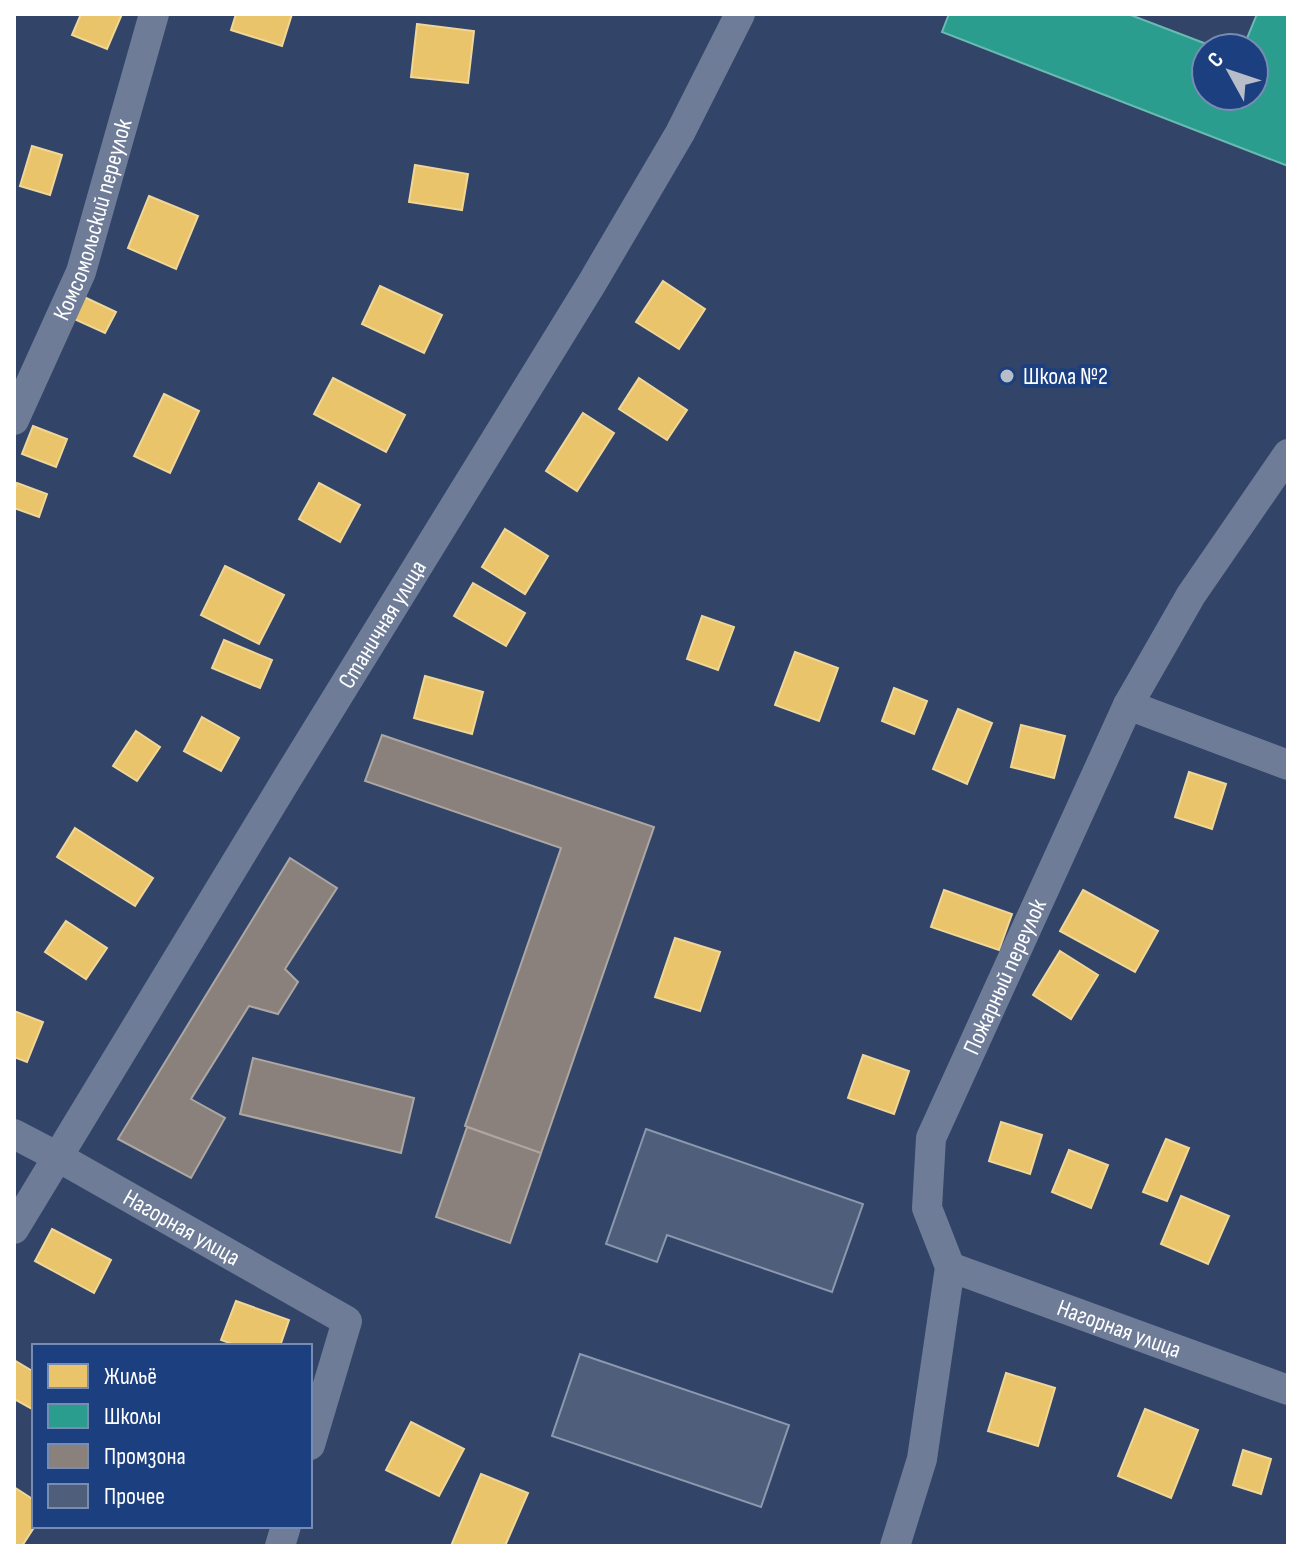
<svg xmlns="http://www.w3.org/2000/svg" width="1302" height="1560" font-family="'Sofia Sans Condensed',sans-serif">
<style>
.homes{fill:#e9c46a;stroke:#f0d697;stroke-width:2}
.schools{fill:#2a9d8f;stroke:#6abab1;stroke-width:2}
.industry{fill:#8a817c;stroke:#ada7a3;stroke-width:2}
.building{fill:#4f5e7a;stroke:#8c98ae;stroke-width:2}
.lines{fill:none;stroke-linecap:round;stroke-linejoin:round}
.minor{stroke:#6e7c97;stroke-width:30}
.poi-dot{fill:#b7beca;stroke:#1c3f7f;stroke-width:3}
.labels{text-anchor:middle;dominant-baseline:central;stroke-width:8;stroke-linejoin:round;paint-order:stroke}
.street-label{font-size:24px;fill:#fff;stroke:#1c3f7f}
.poi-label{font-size:24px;fill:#fff;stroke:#1c3f7f;text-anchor:start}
</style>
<rect width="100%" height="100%" fill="#324569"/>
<!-- homes -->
<path class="homes" d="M81 14H122L107 49 72 35Z
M236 14H292L282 46 231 30Z
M417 24 474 31 468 83 411 77Z
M32 146 62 155 50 195 20 186Z
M415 165 468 174 462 210 409 202Z
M149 196 198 216 176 269 128 248Z
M663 281 705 309 679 349 636 322Z
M380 286 442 315 424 353 362 324Z
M82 296 116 312 105 333 72 318Z
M333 378 405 415 386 452 314 414Z
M639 378 687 410 667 440 619 409Z
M164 394 199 411 170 473 134 456Z
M583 413 614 433 577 491 546 471Z
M33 426 67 439 56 467 22 454Z
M17 483 47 494 39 517 14 508V491Z
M319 483 360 505 340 542 299 519Z
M505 529 548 556 525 594 482 567Z
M225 566 284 595 259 644 201 615Z
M473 583 525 613 506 646 454 616Z
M702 616 734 627 718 670 687 659Z
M224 640 272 660 260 688 212 668Z
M795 652 838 668 819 721 775 705Z
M425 676 483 692 472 734 414 718Z
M894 688 927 701 914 734 882 721Z
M958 709 992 723 967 784 933 769Z
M202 717 239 738 221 771 184 751Z
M1021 725 1065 736 1054 778 1011 767Z
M136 731 160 747 137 781 113 766Z
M1189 772 1226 784 1212 829 1175 817Z
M75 828 153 878 135 906 57 857Z
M944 890 1012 914 999 950 931 927Z
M1083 890 1158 931 1135 972 1060 931Z
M66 921 107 948 86 979 45 952Z
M675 938 720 952 700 1011 655 997Z
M1060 951 1098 975 1071 1019 1033 995Z
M14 1011 43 1022 27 1062 14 1057Z
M863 1055 909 1071 894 1114 848 1098Z
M1001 1122 1042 1135 1030 1174 989 1161Z
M1166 1139 1189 1148 1167 1201 1143 1192Z
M1069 1150 1108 1165 1091 1208 1052 1192Z
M1181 1196 1229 1216 1208 1264 1161 1244Z
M52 1229 111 1260 94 1293 35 1261Z
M236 1301 289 1320 280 1346H238L221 1340Z
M14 1360 34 1372V1410L14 1399Z
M1006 1373 1055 1388 1038 1446 988 1431Z
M1145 1409 1198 1430 1171 1498 1118 1476Z
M411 1422 464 1449 439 1496 386 1470Z
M1243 1450 1271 1459 1261 1494 1233 1485Z
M481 1474 528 1493 505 1546H451Z
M14 1487 34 1500 35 1526 22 1546H14Z"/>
<!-- schools -->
<path class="schools" d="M949 14H1128L1217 48H1206V96H1254V48H1243L1257 14H1288V166L942 32Z"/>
<!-- industry -->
<path class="industry" d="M382 735 654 827 541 1153 465 1126 561 848 365 781Z
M290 858 337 888 285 969 298 982 278 1014 249 1006 191 1099 225 1118 191 1178 118 1139Z
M253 1058 414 1098 401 1153 240 1114Z
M467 1127 541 1153 510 1243 436 1217Z"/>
<!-- building -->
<path class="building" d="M646 1129 863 1204 832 1292 667 1235 657 1262 606 1244Z
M580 1354 789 1425 761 1507 552 1436Z"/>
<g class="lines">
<!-- minor -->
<g class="minor">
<path id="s1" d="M14 420 81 272 154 14"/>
<path d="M1128 705 1288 765"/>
<path id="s2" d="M14 1134 58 1157 347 1321 310 1445"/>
<path id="s3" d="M14 1229 288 777 592 283 680 133 740 14"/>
<path id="s4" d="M950 1267 1288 1390"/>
<path d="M280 1546 286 1526"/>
<path id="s5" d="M895 1546 922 1459 950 1267 927 1208 931 1138 1128 705 1191 595 1288 454"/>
</g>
</g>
<!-- markers -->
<circle class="poi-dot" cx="1007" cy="376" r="8"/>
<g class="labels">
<!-- street labels -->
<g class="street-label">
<text stroke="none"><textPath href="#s1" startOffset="216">Комсомольский переулок</textPath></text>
<text stroke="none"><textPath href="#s3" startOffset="708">Станичная улица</textPath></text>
<text stroke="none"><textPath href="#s5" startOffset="596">Пожарный переулок</textPath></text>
<text stroke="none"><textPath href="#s2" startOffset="192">Нагорная улица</textPath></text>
<text stroke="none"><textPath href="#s4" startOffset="180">Нагорная улица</textPath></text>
</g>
<!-- poi labels -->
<g class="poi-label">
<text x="1023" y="376">Школа №2</text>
</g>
</g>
<!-- border -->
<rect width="1302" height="1560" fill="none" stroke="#ffffff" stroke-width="32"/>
<!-- legend -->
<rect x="32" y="1344" width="280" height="184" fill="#1c3f7f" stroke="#778cb2" stroke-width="2"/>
<rect x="48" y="1364" width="40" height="24" fill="#e9c46a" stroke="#778cb2" stroke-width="2"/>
<text x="104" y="1384" font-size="24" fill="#ffffff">Жильё</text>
<rect x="48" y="1404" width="40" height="24" fill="#2a9d8f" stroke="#778cb2" stroke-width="2"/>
<text x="104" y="1424" font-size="24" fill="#ffffff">Школы</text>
<rect x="48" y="1444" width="40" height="24" fill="#8a817c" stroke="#778cb2" stroke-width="2"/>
<text x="104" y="1464" font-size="24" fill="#ffffff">Промзона</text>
<rect x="48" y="1484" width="40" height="24" fill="#4f5e7a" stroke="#778cb2" stroke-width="2"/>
<text x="104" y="1504" font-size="24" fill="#ffffff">Прочее</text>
<!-- north arrow -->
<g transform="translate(1230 72) rotate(310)"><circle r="38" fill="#1c3f7f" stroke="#778cb2" stroke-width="2"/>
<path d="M0-6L14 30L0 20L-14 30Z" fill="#b7beca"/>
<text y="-12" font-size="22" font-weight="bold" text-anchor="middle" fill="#ffffff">С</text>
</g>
</svg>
